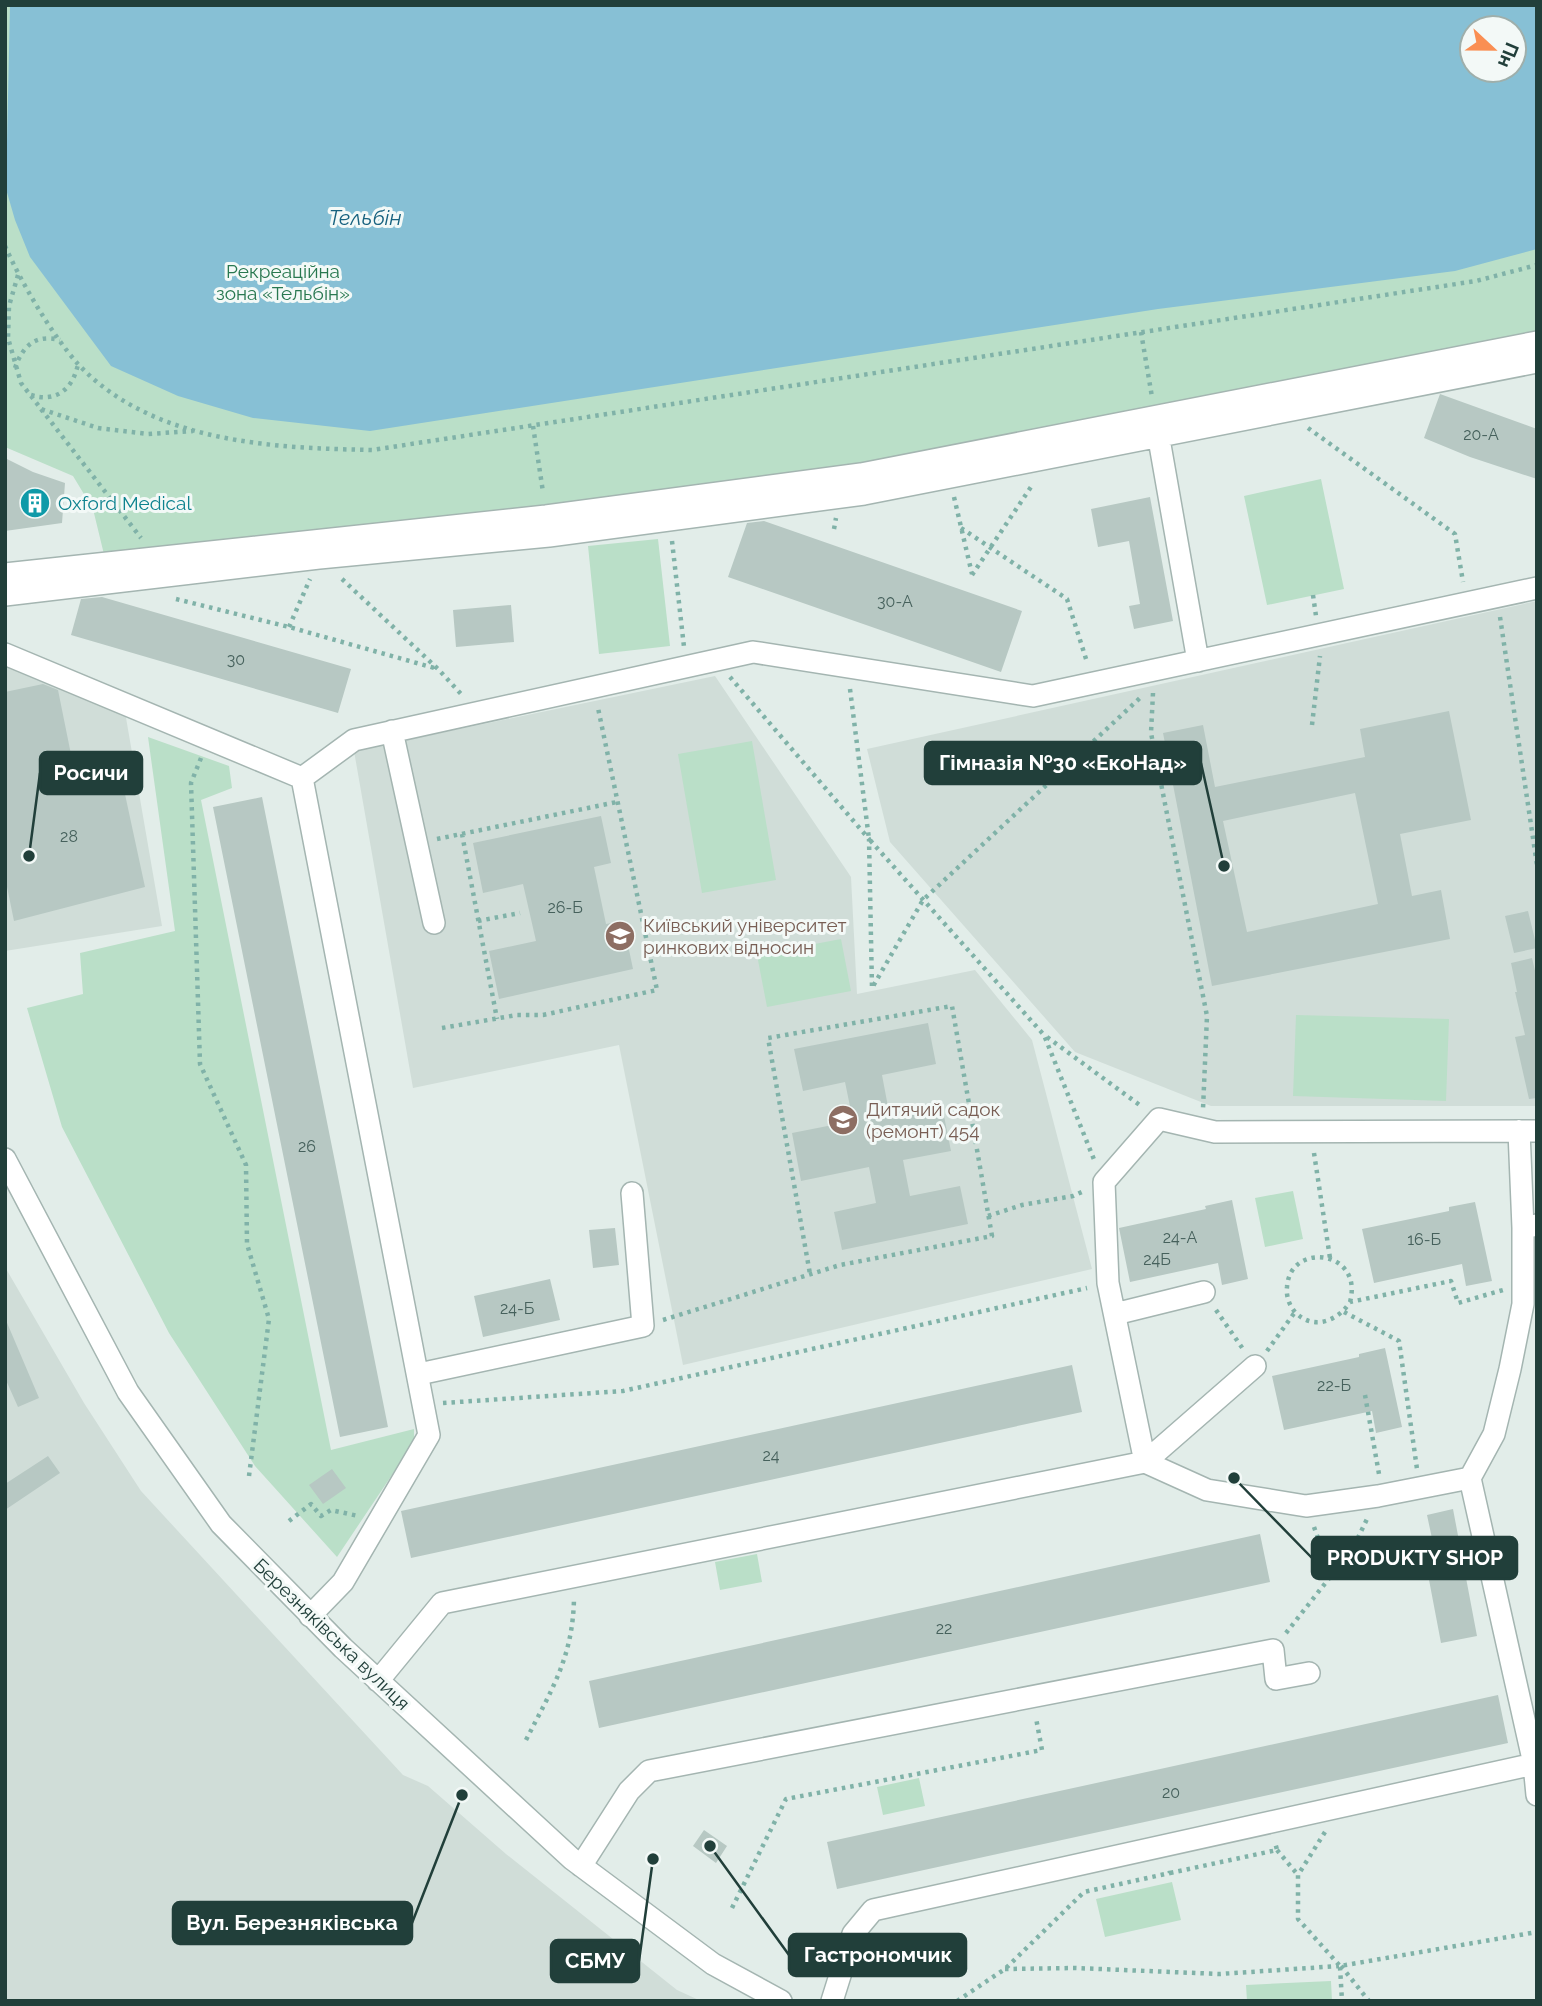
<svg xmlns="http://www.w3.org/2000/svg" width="1542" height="2006" font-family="Raleway,sans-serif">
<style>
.built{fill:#d0ddd8}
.green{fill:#badfc8;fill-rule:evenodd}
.water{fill:#87c0d5;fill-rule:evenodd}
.building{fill:#b7c8c3;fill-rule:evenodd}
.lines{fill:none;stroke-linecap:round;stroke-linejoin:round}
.minor-casing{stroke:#a4b5b1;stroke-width:24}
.path{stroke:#80b2a8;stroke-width:4.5;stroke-dasharray:3.5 5;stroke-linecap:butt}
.minor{stroke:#fff;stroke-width:21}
.labels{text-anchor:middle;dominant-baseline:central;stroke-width:6;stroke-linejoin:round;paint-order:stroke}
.number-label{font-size:16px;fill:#46615c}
.park-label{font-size:19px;fill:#287850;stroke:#f3f9f7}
.culture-label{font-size:19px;fill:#0d838f;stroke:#f3f9f7;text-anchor:start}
.education-label{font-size:19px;fill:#785e54;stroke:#f3f9f7;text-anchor:start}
.street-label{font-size:19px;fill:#213f3a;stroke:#f3f9f7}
.water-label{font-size:21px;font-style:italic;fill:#17627f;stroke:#f3f9f7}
.leader{fill:none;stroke:#213f3a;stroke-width:2.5}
.callout-dot{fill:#213f3a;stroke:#f3f9f7;stroke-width:2.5}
.callout{fill:#213f3a;stroke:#213f3a;stroke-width:2.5}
.callout-label{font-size:21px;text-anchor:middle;font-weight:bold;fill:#fff}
</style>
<rect width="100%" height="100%" fill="#e2ede9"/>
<!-- built -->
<path class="built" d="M1537 601V1106H1211L1075 1052 890 842 867 749Z
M5 664 125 712 162 926 5 951Z
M715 676 851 877 857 994 975 970 1032 1040 1092 1269 683 1365 619 1045 413 1088 354 751Z
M5 1267 84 1403 141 1491 403 1775 428 1786 506 1854 677 1990 701 2001H5Z"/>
<!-- green -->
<path class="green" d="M5 5H1537V370L109 575 93 509 73 476 5 447ZM1472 28H1514V70H1472Z
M1321 479 1344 589 1267 605 1244 496Z
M658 539 670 646 599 654 588 546Z
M148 737 229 766 232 788 201 800 331 1450 414 1429V1442L337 1557 255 1466 169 1333 62 1127 27 1008 83 994 80 953 175 931Z
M752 741 776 880 702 893 678 754Z
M841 939 851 991 767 1007 757 955Z
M1296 1015 1449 1019 1446 1101 1293 1096Z
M1293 1191 1303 1239 1265 1247 1255 1198Z
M757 1554 762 1582 720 1590 715 1562Z
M919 1778 925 1806 883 1815 877 1787Z
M1172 1882 1181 1920 1105 1937 1096 1899Z
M1331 1981 1332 2001H1247L1246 1985Z"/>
<!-- water -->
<path class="water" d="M10 5H1537V249L1455 271 1158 309 370 431 253 418 178 396 111 366 30 257 15 220 6 189ZM1472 28H1514V70H1472Z"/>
<!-- building -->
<path class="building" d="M1440 394 1537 429V479L1470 457 1424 438Z
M5 458 33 472 65 483 62 523 5 531Z
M1150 497 1173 621 1134 629 1129 606 1140 604 1129 541 1098 547 1091 509Z
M764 521 1022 611 1001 672 728 577 747 523Z
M102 597 351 669 338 713 71 635 81 599Z
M511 605 514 642 456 647 453 610Z
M43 684 58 690 79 794 123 785 145 887 14 921 5 877V692Z
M1449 711 1471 820 1400 834 1412 896 1441 890 1450 939 1212 986 1163 733 1203 725 1215 787 1365 757 1360 729ZM1355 793 1378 904 1247 932 1223 821Z
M262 797 388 1427 340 1437 213 807Z
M601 816 611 863 594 867 606 924 623 921 633 969 499 999 489 951 536 941 523 884 483 893 473 843Z
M1528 911 1537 948 1514 953 1505 916Z
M1532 958 1537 979V1098L1529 1099 1515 1037 1525 1035 1515 992H1517L1511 963Z
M928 1023 936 1064 882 1075 889 1112 941 1101 951 1151 903 1160 910 1196 960 1186 968 1224 842 1250 834 1212 876 1203 869 1167 801 1181 792 1133 853 1121 845 1082 803 1091 794 1049Z
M1232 1200 1248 1279 1222 1285 1218 1263 1130 1282 1119 1228 1206 1209 1205 1206Z
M1475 1202 1492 1281 1466 1286 1462 1264 1374 1283 1362 1229 1449 1211V1207Z
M615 1228 619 1265 593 1268 589 1230Z
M550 1279 560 1320 483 1337 474 1296Z
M5 1318 39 1398 18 1407 5 1378Z
M1385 1348 1402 1427 1376 1433 1372 1411 1284 1430 1272 1376 1359 1357V1354Z
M1072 1365 1082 1412 411 1558 401 1511Z
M48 1456 60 1473 5 1510V1484Z
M332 1469 346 1488 323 1504 309 1485Z
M1453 1509 1477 1636 1441 1643 1426 1564 1437 1562 1427 1515Z
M1260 1534 1270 1582 599 1728 589 1681Z
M1498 1695 1508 1743 837 1889 827 1842Z
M704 1830 727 1846 716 1863 693 1846Z"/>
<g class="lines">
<!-- minor casing -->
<g class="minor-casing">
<path id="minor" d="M1156 422 1198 661
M5 574 546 516 861 474 1537 342
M5 595 319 558 549 536 864 494 1537 362
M5 654 302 778 429 1435 343 1582 310 1616
M392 731 434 923
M302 778 354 740 753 652 1033 696 1537 588
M1519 1131 1523 1228
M5 1159 128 1392 221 1524 343 1648 572 1859 713 1964 781 2001
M1537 1225 1523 1228V1304L1510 1369 1494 1434 1470 1478 1534 1764 1537 1795
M1115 1314 1204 1292
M1255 1366 1145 1462 1108 1283 1104 1182 1159 1119 1215 1132 1537 1131
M419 1374 643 1326 632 1193
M378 1681 442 1603 1145 1462 1207 1490 1306 1506 1378 1496 1470 1478
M581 1866 629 1791 649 1771 1273 1650 1276 1679 1309 1673
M832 2001 853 1934 873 1910 1534 1764"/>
</g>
<!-- path -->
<path class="path" d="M5 246C21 282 52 335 78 364 152 443 272 448 372 450L1476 281 1537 265
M18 275 9 306 8 338 21 383 41 409 98 428 148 434 193 431
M1141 332 1152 397
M15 368C23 345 36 334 60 340
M31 395C56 403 73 389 78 364
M41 409 141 538
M533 426 543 492
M1308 428 1455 534 1463 582
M954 497 972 574
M961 528 1067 599 1087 662
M834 529 836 518
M672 541 684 647
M972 575 1033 484
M342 579 438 669 461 694
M1313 595 1316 616
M176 599 289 627 438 669
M1500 617 1537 865
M289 627 310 579
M730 677 869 839 872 988 923 900 1141 697
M850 689 869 839 1044 1035 1095 1162
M1153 693 1151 733 1207 1016 1203 1109
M1312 725 1320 656
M201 758 191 783 200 1064 246 1165 247 1244 269 1319 249 1476
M462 834 497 1019
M437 839 617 802
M478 921 520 913
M442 1028 517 1015H543L657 990 598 708
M1047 1037 1141 1106
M1314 1153 1330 1258
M988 1216 1022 1205 1073 1196 1084 1191
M1350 1302C1364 1250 1290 1241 1287 1287 1286 1296 1289 1305 1295 1312 1313 1331 1338 1321 1350 1302L1451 1281 1458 1303 1503 1290
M1216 1310 1243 1349
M1344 1312 1399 1341 1417 1469
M663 1320 840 1265 992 1236 952 1006 768 1038 810 1274
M1267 1351 1295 1312
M1365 1395 1379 1474
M443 1403 623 1391 1087 1288
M289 1521 311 1504 321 1516 331 1510 358 1516
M1314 1527 1331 1575
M1286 1633 1353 1548 1368 1517
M526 1740C552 1689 573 1657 574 1598
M1325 1832 1298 1875V1919L1340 1966 1537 1932
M1277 1850 1298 1875
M1170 1873 1277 1850 1275 1842
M732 1908 786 1799 1042 1750 1036 1718
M1341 1966 1369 2001
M1340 1967 1342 2001
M1005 1969 1075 1968 1220 1974 1339 1966
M957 2001 1005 1969 1084 1892 1170 1873 1169 1867"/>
<!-- minor -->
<use href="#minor" class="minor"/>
</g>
<!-- icons -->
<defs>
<g id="building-disc" transform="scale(1.575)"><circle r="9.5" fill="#0f9aa8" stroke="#f3f9f7"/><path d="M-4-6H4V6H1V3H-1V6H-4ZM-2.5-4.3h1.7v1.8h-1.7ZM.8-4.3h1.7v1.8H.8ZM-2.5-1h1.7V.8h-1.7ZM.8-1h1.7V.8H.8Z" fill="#fff"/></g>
<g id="university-disc" transform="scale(1.575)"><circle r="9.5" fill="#8d6e63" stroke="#f3f9f7"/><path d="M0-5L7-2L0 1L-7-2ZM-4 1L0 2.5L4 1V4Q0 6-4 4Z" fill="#fff"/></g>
<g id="school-disc" transform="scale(1.575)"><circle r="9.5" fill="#8d6e63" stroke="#f3f9f7"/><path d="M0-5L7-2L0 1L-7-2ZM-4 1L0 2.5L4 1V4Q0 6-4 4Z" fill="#fff"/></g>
</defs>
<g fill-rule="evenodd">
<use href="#building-disc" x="35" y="503"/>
<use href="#university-disc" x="620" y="936"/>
<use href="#school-disc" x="843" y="1120"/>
</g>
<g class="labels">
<!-- number labels -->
<g class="number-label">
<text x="1481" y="434">20-А</text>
<text x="895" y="601">30-А</text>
<text x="236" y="659">30</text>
<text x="69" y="836">28</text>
<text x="565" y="907">26-Б</text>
<text x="307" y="1146">26</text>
<text x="1180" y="1237">24-А</text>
<text x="1424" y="1239">16-Б</text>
<text x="1157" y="1259">24Б</text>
<text x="517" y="1308">24-Б</text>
<text x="1334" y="1385">22-Б</text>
<text x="771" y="1455">24</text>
<text x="944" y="1628">22</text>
<text x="1171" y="1792">20</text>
</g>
<!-- park labels -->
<g class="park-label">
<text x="283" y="271">Рекреаційна<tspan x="283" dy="22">зона «Тельбін»</tspan></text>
</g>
<!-- culture labels -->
<g class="culture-label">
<text x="58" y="503">Oxford Medical</text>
</g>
<!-- education labels -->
<g class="education-label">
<text x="643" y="925">Київський університет<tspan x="643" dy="22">ринкових відносин</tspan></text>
<text x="866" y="1109">Дитячий садок<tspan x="866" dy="22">(ремонт) 454</tspan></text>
</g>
<!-- street labels -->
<g class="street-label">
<text transform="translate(332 1634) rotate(44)">Березняківська вулиця</text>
</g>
<!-- water labels -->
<g class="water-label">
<text x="365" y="217">Тельбін</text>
</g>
</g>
<!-- callouts -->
<path class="leader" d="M1224 866L1201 763M29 856L40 773M1234 1478L1312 1558M462 1795L412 1923M710 1846L789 1955M653 1859L639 1961"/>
<g class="callout-dot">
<circle cx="1224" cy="866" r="7"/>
<circle cx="29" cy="856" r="7"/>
<circle cx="1234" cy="1478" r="7"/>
<circle cx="462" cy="1795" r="7"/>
<circle cx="710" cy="1846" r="7"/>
<circle cx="653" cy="1859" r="7"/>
</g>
<g class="callout">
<rect x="925" y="742" width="276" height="42" rx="7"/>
<rect x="40" y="752" width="102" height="42" rx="7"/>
<rect x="1312" y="1537" width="205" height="42" rx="7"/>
<rect x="173" y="1902" width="239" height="42" rx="7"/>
<rect x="789" y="1934" width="177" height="42" rx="7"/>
<rect x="551" y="1940" width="88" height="42" rx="7"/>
</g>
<g class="callout-label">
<text x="1063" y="770">Гімназія №30 «ЕкоНад»</text>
<text x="91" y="780">Росичи</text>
<text x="1415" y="1565">PRODUKTY SHOP</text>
<text x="292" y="1930">Вул. Березняківська</text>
<text x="878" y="1962">Гастрономчик</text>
<text x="595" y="1968">СБМУ</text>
</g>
<!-- border -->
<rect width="1542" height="2006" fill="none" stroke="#213f3a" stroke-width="14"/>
<!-- north arrow -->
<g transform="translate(1493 49) rotate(112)"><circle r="33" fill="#f3f9f7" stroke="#9fafab" stroke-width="2"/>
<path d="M0-5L12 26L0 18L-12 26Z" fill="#fa8f53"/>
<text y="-10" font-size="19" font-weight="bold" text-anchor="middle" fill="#213f3a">Пн</text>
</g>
</svg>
